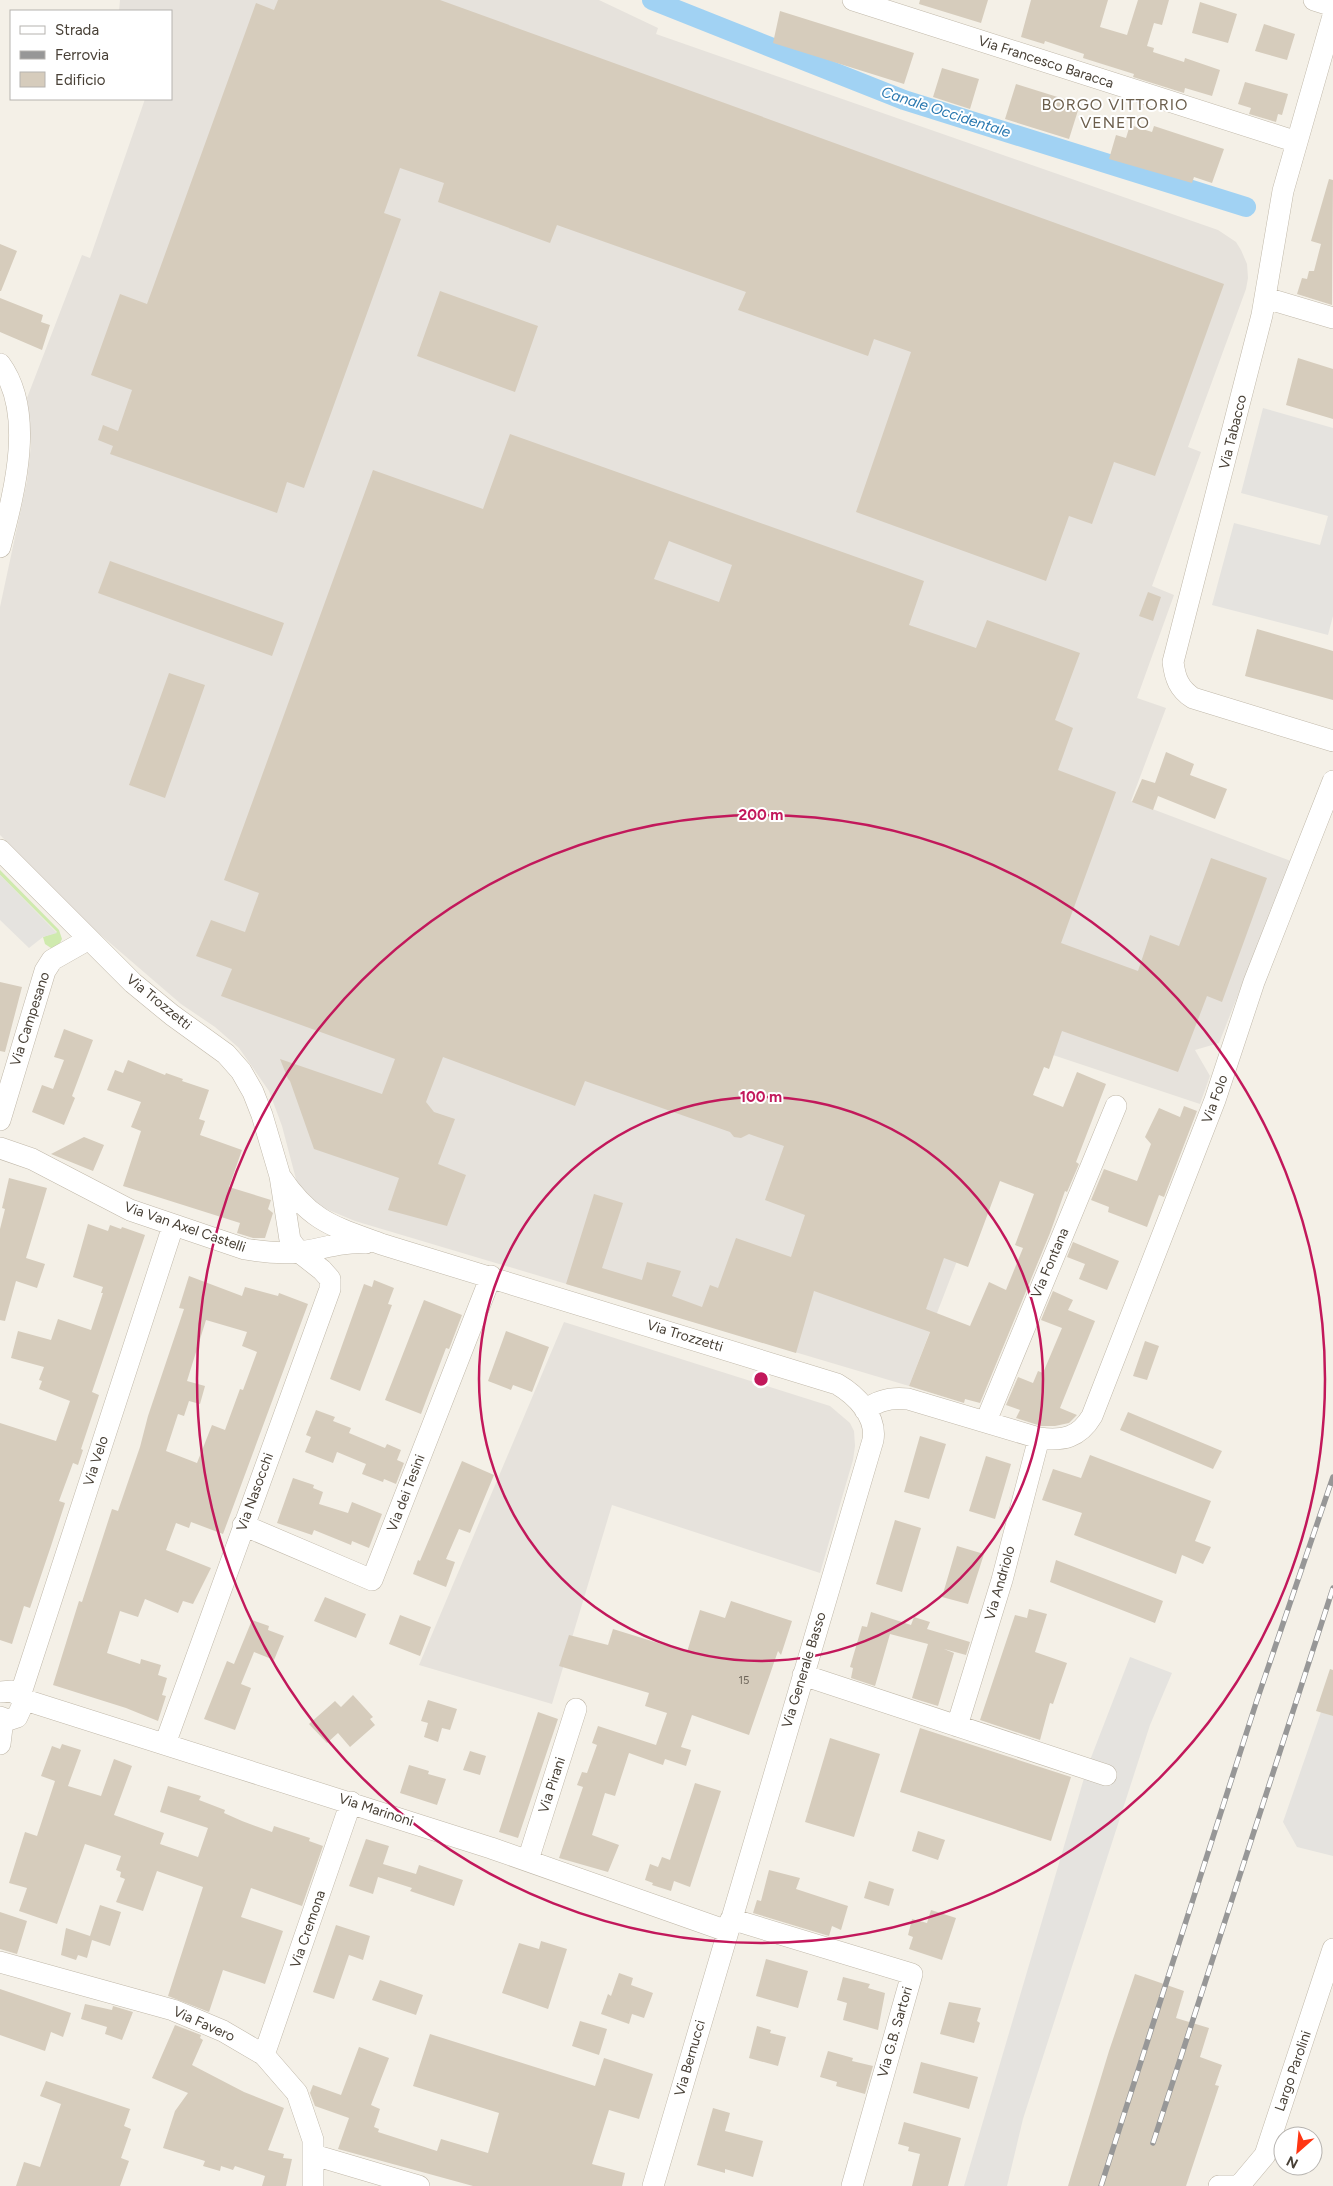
<svg xmlns="http://www.w3.org/2000/svg" width="1333" height="2186" font-family="Figtree,sans-serif">
<style>
.industrial{fill:#e6e2dc}
.green{fill:#cfeaae}
.parking{fill:#e5e3df}
.lines{fill:none;stroke-linecap:round;stroke-linejoin:round}
.canal{stroke:#a1d2f3;stroke-width:20}
.building{fill:#d6ccbc;fill-rule:evenodd}
.street-casing{stroke:#c0b8a9;stroke-width:22}
.street{stroke:#fff;stroke-width:21}
.rail-casing{stroke:#979797;stroke-width:5.5}
.rail{stroke:#fff;stroke-width:4;stroke-dasharray:11;stroke-linecap:butt}
.ring{fill:none;stroke:#c2185b;stroke-width:2.5}
.labels{text-anchor:middle;dominant-baseline:central;stroke-width:4;stroke-linejoin:round;paint-order:stroke}
.number-label{font-size:11px;fill:#6c6358}
.street-label{font-size:14px;fill:#484036;stroke:#fff}
.water-label{font-size:15px;font-style:italic;fill:#2978b0;stroke:#fff}
.quarter-label{font-size:16px;letter-spacing:1px;fill:#6b5e4c;stroke:#fff}
.centre{fill:#c2185b;stroke:#fff;stroke-width:2.5}
.ring-label{font-size:15px;text-anchor:middle;font-weight:bold;fill:#c2185b;stroke:#fff;stroke-width:4;stroke-linejoin:round;paint-order:stroke}
</style>
<rect width="100%" height="100%" fill="#f4f0e7"/>
<!-- industrial -->
<path class="industrial" d="M120 0H599L658 28 656 34 1218 230 1236 242 1241 250 1247 264 1248 278 1246 289 1188 447 1201 452 1152 586 1174 595 1137 698 1166 708 1131 801 1291 861 1219 1043 1195 1050 1210 1076 1200 1104 1038 1050 909 1386 355 1221 319 1206 297 1183 282 1126 269 1091 239 1048 215 1027 181 1004 95 930 0 835V607L27 481 31 445 27 398 82 255 90 258 145 99H171V11H119Z
M564 1322 830 1406 850 1423 854 1431 855 1446 853 1460 820 1573 612 1505 552 1704 419 1665Z"/>
<!-- green -->
<path class="green" d="M0 870 59 930 62 939 58 947 51 948 45 944 43 937 57 932 0 875Z"/>
<!-- parking -->
<path class="parking" d="M1263 408 1333 428V616L1328 635 1212 605 1234 523 1320 545 1328 516 1241 493Z
M0 875 57 933 43 937 29 948 0 920Z
M1130 1657 1172 1673 1150 1725 1066 1985 1023 2119 1007 2186H964L1087 1768Z
M1321 1712 1333 1716V1856L1297 1847 1283 1822Z"/>
<g class="lines">
<!-- canal -->
<path class="canal" d="M652 0 904 100 1246 207"/>
</g>
<!-- building -->
<path class="building" d="M278 0H440L1224 284 1155 476 1114 462 1092 524 1069 516 1046 581 856 512 911 352 874 339 868 356 738 310 746 292 557 225 550 243 438 202 444 183 400 168 384 213 401 219 304 488 287 482 277 513 110 454 113 446 98 440 103 425 118 431 132 390 91 375 120 294 147 304 256 3 274 10Z
M920 0H988L981 23 919 4Z
M1031 0H1108L1100 27 1127 35 1138 0H1169L1162 25 1154 23 1147 46 1154 48 1153 52 1184 62 1185 58 1220 70 1212 96 1185 88 1184 93 1133 77 1134 74 1083 58 1084 54 1045 41 1044 44 1021 37Z
M1200 2 1237 14 1228 43 1192 33Z
M780 11 914 53 904 84 773 43Z
M1264 24 1295 34 1287 60 1255 51Z
M942 68 979 79 970 109 933 97Z
M1245 82 1288 94 1282 115 1278 114 1276 122 1249 114 1251 108 1238 104Z
M1016 84 1080 104 1069 139 1005 119Z
M1130 125 1152 132 1154 126 1224 149 1212 183 1194 177 1192 183 1109 159 1116 135 1126 138Z
M1329 179 1333 180 1332 305 1297 294 1302 278 1307 279 1309 271H1314L1321 244 1311 241Z
M0 244 17 251 1 291H0Z
M440 291 538 326 515 392 417 356Z
M0 298 43 315 41 322 50 325 42 350 0 332Z
M1298 358 1333 369V419L1286 405Z
M510 434 924 581 909 625 976 648 987 620 1080 653 1055 720 1073 728 1058 770 1116 792 1061 943 1138 971 1150 935 1179 946 1211 858 1267 878 1222 1002 1207 996 1178 1072 1062 1031 1049 1069 1044 1067 1033 1095 1063 1107 1077 1072 1106 1084 1076 1162 1079 1164 1067 1192 1065 1191 1050 1233 980 1403 965 1399 964 1403 909 1386 930 1332 814 1291 796 1353 566 1284 594 1194 623 1203 602 1268 642 1280 647 1262 681 1271 672 1296 702 1307 710 1285 718 1288 736 1238 791 1257 805 1215 765 1200 784 1146 749 1134 741 1138 734 1137 730 1132 585 1081 575 1106 443 1057 426 1102 434 1112 455 1119 438 1164 466 1175 447 1226 388 1210 399 1178 314 1149 290 1081 288 1079 280 1059 382 1094 395 1059 221 996 232 969 196 956 211 920 245 932 259 893 224 880 373 470 483 509ZM669 541 732 565 719 602 654 579ZM1000 1181 1034 1194 1015 1245 1023 1248 1006 1290 989 1282 970 1326 926 1309 944 1258 968 1267Z
M110 561 284 623 272 656 98 593Z
M1148 592 1161 597 1153 621 1139 616Z
M1257 629 1333 651V700L1245 676Z
M169 673 205 685 165 798 129 785Z
M1166 752 1194 764 1190 775 1227 789 1215 819 1158 796 1153 810 1132 802 1142 779 1155 783Z
M0 982 22 987 5 1052 0 1051Z
M64 1029 93 1040 72 1096 75 1098 64 1125 32 1112 42 1085 53 1089 64 1060 54 1057Z
M128 1060 165 1075 166 1073 183 1079 182 1081 209 1090 199 1119 205 1121 200 1135 242 1150 229 1187 271 1200 268 1209 273 1213 265 1238H253L237 1233 240 1223 123 1186 141 1131 131 1127 141 1102 107 1090 115 1070 123 1073Z
M1184 1106 1197 1111 1164 1197 1159 1195 1147 1227 1108 1212 1109 1207 1091 1200 1104 1169 1137 1181 1151 1144 1145 1137 1159 1108 1180 1117Z
M84 1137 104 1145 93 1171 51 1154Z
M9 1178 47 1188 26 1258 45 1264 37 1288 16 1281 5 1321 0 1320V1229L5 1209 2 1208Z
M88 1224 108 1231 110 1225 121 1229 122 1227 145 1235 92 1392 99 1395 81 1449 83 1450 78 1465 73 1463 59 1501 65 1503 51 1546 30 1608 24 1606 12 1644 0 1640V1423L56 1441 70 1401 39 1389 42 1381 39 1380 44 1367 11 1358 18 1331 51 1340 58 1319 91 1330 103 1293H101L103 1287 73 1277Z
M1073 1242 1119 1261 1107 1290 1079 1279 1085 1264 1067 1257Z
M189 1276 242 1296 245 1287 278 1296 279 1293 308 1304 223 1534 191 1522 189 1528 176 1523 166 1550 211 1568 193 1604 183 1601 178 1613 145 1599 138 1617 120 1611 107 1653 140 1664 141 1659 161 1665 158 1675 167 1678 162 1695 166 1696 158 1721 126 1708 53 1685 79 1601 82 1602 112 1509 118 1511 140 1447 148 1416 184 1309 179 1308ZM206 1320 247 1332 242 1346 257 1352 243 1390 240 1389 225 1430 212 1425 197 1463 166 1451 178 1414 184 1416 189 1401 200 1404 205 1386 187 1381Z
M374 1280 394 1288 388 1304 392 1305 360 1391 330 1379 364 1284 372 1287Z
M1053 1291 1073 1300 1068 1310 1095 1321 1060 1408 1077 1415 1069 1423 1055 1426H1041L1016 1418 1020 1410 1006 1405 1018 1377 1033 1383 1038 1371 1043 1373 1062 1328 1041 1320Z
M424 1300 462 1315 449 1349 446 1348 421 1414 385 1400Z
M506 1331 549 1347 532 1392 513 1385 511 1390 488 1381Z
M1145 1341 1159 1346 1147 1380 1133 1376Z
M316 1410 335 1417 333 1421 351 1428 349 1433 385 1448 387 1444 401 1450 397 1460 404 1463 396 1484 384 1479 383 1482 362 1474 366 1464 337 1452 333 1463 305 1452 311 1437 306 1435Z
M1128 1412 1222 1451 1213 1469 1120 1430Z
M920 1436 946 1444 929 1499 904 1492Z
M1090 1455 1211 1501 1195 1541 1211 1547 1203 1564 1182 1555 1176 1574 1074 1535 1082 1513 1042 1500 1053 1469 1081 1478Z
M986 1456 1011 1464 995 1519 969 1511Z
M462 1461 494 1475 470 1533 459 1529 446 1559 455 1562 446 1587 413 1574 418 1560 420 1561Z
M293 1478 314 1485 313 1488 323 1492 319 1504 348 1513 352 1502 382 1514 369 1548 352 1541 351 1545 314 1530 312 1535 277 1523Z
M895 1520 921 1528 902 1592 876 1584Z
M957 1546 984 1554 968 1604 942 1597Z
M1056 1560 1163 1601 1155 1623 1050 1582Z
M325 1597 366 1614 356 1638 314 1621Z
M731 1601 792 1621 781 1655 778 1651 749 1735 692 1715 681 1747 691 1750 686 1766 665 1759 663 1765 629 1753 615 1796 605 1793 592 1835 619 1845 608 1872 559 1858 583 1787 577 1785 582 1772 587 1773 597 1745 592 1743 598 1726 656 1745 667 1713 645 1706 649 1693 559 1666 569 1635 608 1645 613 1629 687 1652 700 1610 725 1618Z
M1029 1609 1047 1614 1035 1652 1067 1663 1053 1704 1050 1703 1040 1740 980 1720 1015 1615 1027 1618Z
M871 1612 911 1625 914 1617 930 1622 927 1629 970 1642 966 1655 944 1649 954 1653 938 1706 912 1698 928 1644 890 1634 875 1686 851 1678 853 1668 850 1667 862 1626 867 1627Z
M400 1615 431 1627 420 1656 389 1644Z
M252 1620 269 1626 268 1630 284 1636 274 1660 254 1652 241 1684 251 1688 235 1730 204 1719 227 1661 234 1664Z
M1330 1669 1333 1670V1716L1316 1711Z
M353 1695 373 1717 370 1719 375 1725 350 1747 338 1733 327 1743 309 1724 335 1701 341 1707Z
M428 1700 457 1709 450 1730 442 1728 438 1742 424 1737 428 1723 421 1721Z
M538 1712 558 1719 518 1838 499 1832Z
M920 1728 1071 1777 1051 1841 900 1792Z
M830 1738 880 1754 854 1837 805 1822Z
M62 1744 81 1750 68 1786 101 1796 114 1759 132 1766 114 1815 164 1833 160 1844 198 1857 208 1828 160 1812 168 1786 201 1796 199 1800 225 1810 224 1813 242 1821 272 1832 274 1826 310 1838 309 1841 323 1846 302 1906 251 1888 241 1917 283 1931 265 1984 223 1970 209 2012 168 1996 203 1887 157 1871 143 1911 116 1902 125 1879 120 1877 121 1872 116 1870 121 1856 85 1844 57 1924 19 1911 27 1888 9 1883 25 1832 37 1836 55 1781 41 1776 52 1746 60 1749Z
M470 1751 486 1756 480 1775 463 1770Z
M409 1765 429 1771 428 1774 446 1779 437 1805 400 1793Z
M695 1783 721 1791 690 1887 674 1881 671 1891 652 1885 653 1883 645 1880 650 1864 658 1867 662 1857 670 1860Z
M918 1831 945 1840 938 1860 912 1851Z
M366 1839 389 1846 383 1864 416 1874 419 1865 463 1880 454 1906 410 1891 412 1888 378 1877 373 1894 349 1886Z
M769 1870 800 1878 796 1889 848 1906 841 1930 832 1926 829 1936 753 1913 757 1900 761 1901Z
M869 1881 894 1889 889 1906 864 1898Z
M100 1905 121 1912 110 1946 92 1940 87 1958 78 1955 76 1960 61 1955 66 1928 90 1936Z
M931 1910 956 1918 942 1960 909 1949 913 1937 908 1935 912 1919 927 1923Z
M0 1912 27 1921 17 1954 0 1949Z
M336 1925 370 1936 363 1960 349 1955 334 1999 313 1992Z
M541 1941 567 1949 548 2009 502 1993 519 1943 539 1949Z
M766 1959 808 1971 798 2008 756 1996Z
M619 1973 633 1978 631 1985 653 1993 644 2018 632 2014 629 2024 601 2014 608 1994 611 1996Z
M1135 1974 1184 1991 1176 2018 1209 2028 1200 2057 1222 2065 1215 2085 1219 2086 1186 2186H1068L1109 2051Z
M843 1977 870 1984 868 1988 885 1993 878 2030 843 2020 847 2003 837 2000Z
M380 1980 423 1995 416 2015 372 2000Z
M0 1989 71 2013 63 2037 51 2032 45 2051 0 2035Z
M949 2002 981 2008 977 2021 980 2023 974 2043 940 2034Z
M85 2004 112 2010 113 2006 133 2012 122 2040 105 2034 107 2027 81 2019Z
M580 2021 607 2029 599 2055 572 2046Z
M175 2025 201 2035 200 2038 203 2040 192 2065 244 2092 284 2108 268 2150 284 2154 283 2158 292 2159 286 2186H262L265 2176 235 2166 233 2170 221 2166 220 2171 203 2166 205 2161 163 2148 175 2111 188 2093 152 2078Z
M757 2026 771 2030 770 2033 786 2037 778 2066 749 2058Z
M430 2034 595 2086 604 2058 653 2074 639 2119 609 2110 592 2164 625 2173 622 2186H473L338 2149 349 2118 315 2106 310 2093 313 2085 341 2095 359 2047 389 2058 371 2105 380 2109 374 2127 379 2129 378 2132 437 2151 441 2139 488 2153 499 2113 413 2086Z
M828 2051 853 2058 852 2061 873 2066 865 2094 836 2086 837 2082 820 2077Z
M921 2062 978 2077 969 2109 913 2093Z
M46 2081 130 2109 124 2126 131 2129 121 2158 129 2161 120 2186H16L24 2162 40 2167 61 2104 40 2096Z
M713 2108 730 2113 725 2131 763 2141 753 2177 725 2169V2173L697 2165Z
M904 2122 961 2138 948 2186H912L920 2154 908 2151 909 2147 898 2144Z"/>
<g class="lines">
<!-- street casing -->
<g class="street-casing">
<path id="street" d="M853 0 1297 142
M1314 0 1333 6
M1333 16 1283 191 1262 315 1173 662C1175 678 1179 689 1193 698L1333 741
M1266 298 1333 318
M0 364C36 413 14 493 0 547
M0 850 133 983 172 1015 226 1054 241 1071 253 1092 262 1115 280 1176 290 1240 299 1252 322 1270 330 1279V1289L165 1744
M0 1120 45 971 52 960 89 939
M0 1148 32 1159 130 1210 245 1249C262 1252 282 1254 300 1252 322 1249 343 1241 366 1243
M280 1176C310 1221 332 1226 381 1244L837 1384C856 1395 877 1416 873 1440L653 2186
M865 1410C878 1400 892 1397 908 1399L1039 1438C1063 1441 1079 1438 1092 1416L1215 1100 1254 982 1333 781
M986 1421 1116 1106
M243 1525 372 1580 491 1276
M803 1675 1106 1775
M0 1692 12 1691 20 1696 23 1704 17 1717 8 1720 0 1717
M20 1696 173 1226
M22 1699 491 1848 727 1931
M957 1726 1002 1580 1039 1438
M0 1744 3 1719
M528 1860 576 1709
M731 1919 912 1974 852 2186
M0 1962 173 2010 223 2031 264 2055 297 2093 313 2140V2186
M264 2055 351 1802
M314 2155 419 2186
M1219 2186H1234
M1239 2186 1265 2155 1333 1949"/>
</g>
<!-- street -->
<use href="#street" class="street"/>
<!-- rail casing -->
<g class="rail-casing">
<path id="rail" d="M1153 2143 1333 1588
M1101 2186 1257 1700 1333 1477"/>
</g>
<!-- rail -->
<use href="#rail" class="rail"/>
</g>
<!-- distance rings -->
<g class="ring">
<circle cx="761" cy="1379" r="282"/>
<circle cx="761" cy="1379" r="564"/>
</g>
<g class="labels">
<!-- number labels -->
<g class="number-label">
<text x="744" y="1680">15</text>
</g>
<!-- street labels -->
<g class="street-label">
<text transform="translate(1046 62) rotate(18)">Via Francesco Baracca</text>
<text transform="translate(1233 432) rotate(-76)">Via Tabacco</text>
<text transform="translate(159 1002) rotate(39)">Via Trozzetti</text>
<text transform="translate(30 1019) rotate(-72)">Via Campesano</text>
<text transform="translate(1215 1099) rotate(-70)">Via Folo</text>
<text transform="translate(185 1227) rotate(19)">Via Van Axel Castelli</text>
<text transform="translate(1050 1263) rotate(-67)">Via Fontana</text>
<text transform="translate(685 1336) rotate(17)">Via Trozzetti</text>
<text transform="translate(96 1461) rotate(-72)">Via Velo</text>
<text transform="translate(255 1492) rotate(-70)">Via Nasocchi</text>
<text transform="translate(406 1493) rotate(-69)">Via dei Tesini</text>
<text transform="translate(1000 1583) rotate(-74)">Via Andriolo</text>
<text transform="translate(804 1670) rotate(-73)">Via Generale Basso</text>
<text transform="translate(552 1785) rotate(-72)">Via Pirani</text>
<text transform="translate(376 1810) rotate(18)">Via Marinoni</text>
<text transform="translate(308 1929) rotate(-71)">Via Cremona</text>
<text transform="translate(204 2024) rotate(24)">Via Favero</text>
<text transform="translate(895 2032) rotate(-74)">Via G.B. Sartori</text>
<text transform="translate(690 2058) rotate(-74)">Via Bernucci</text>
<text transform="translate(1293 2071) rotate(-71)">Largo Parolini</text>
</g>
<!-- water labels -->
<g class="water-label">
<text transform="translate(946 112) rotate(18)">Canale Occidentale</text>
</g>
<!-- quarter labels -->
<g class="quarter-label">
<text x="1115" y="104">BORGO VITTORIO<tspan x="1115" dy="18">VENETO</tspan></text>
</g>
</g>
<circle cx="761" cy="1379" r="8" class="centre"/>
<g class="ring-label">
<text x="761" y="820">200 m</text>
<text x="761" y="1102">100 m</text>
</g>
<!-- legend -->
<rect x="10" y="10" width="162" height="90" fill="#ffffff" stroke="#b6b3af"/>
<rect x="20" y="26" width="25" height="8" fill="#ffffff" stroke="#b6b3af"/>
<text x="55" y="35" font-size="15" fill="#484036">Strada</text>
<rect x="20" y="51" width="25" height="8" fill="#979797" stroke="#b6b3af"/>
<text x="55" y="60" font-size="15" fill="#484036">Ferrovia</text>
<rect x="20" y="72" width="25" height="15" fill="#d6ccbc" stroke="#b6b3af"/>
<text x="55" y="85" font-size="15" fill="#484036">Edificio</text>
<!-- north arrow -->
<g transform="translate(1298 2151) rotate(207)"><circle r="24" fill="#ffffff" stroke="#b6b3af"/>
<path d="M0-4L9 19L0 12L-9 19Z" fill="#ff3613"/>
<text y="-8" font-size="14" font-weight="bold" text-anchor="middle" fill="#484036">N</text>
</g>
</svg>
